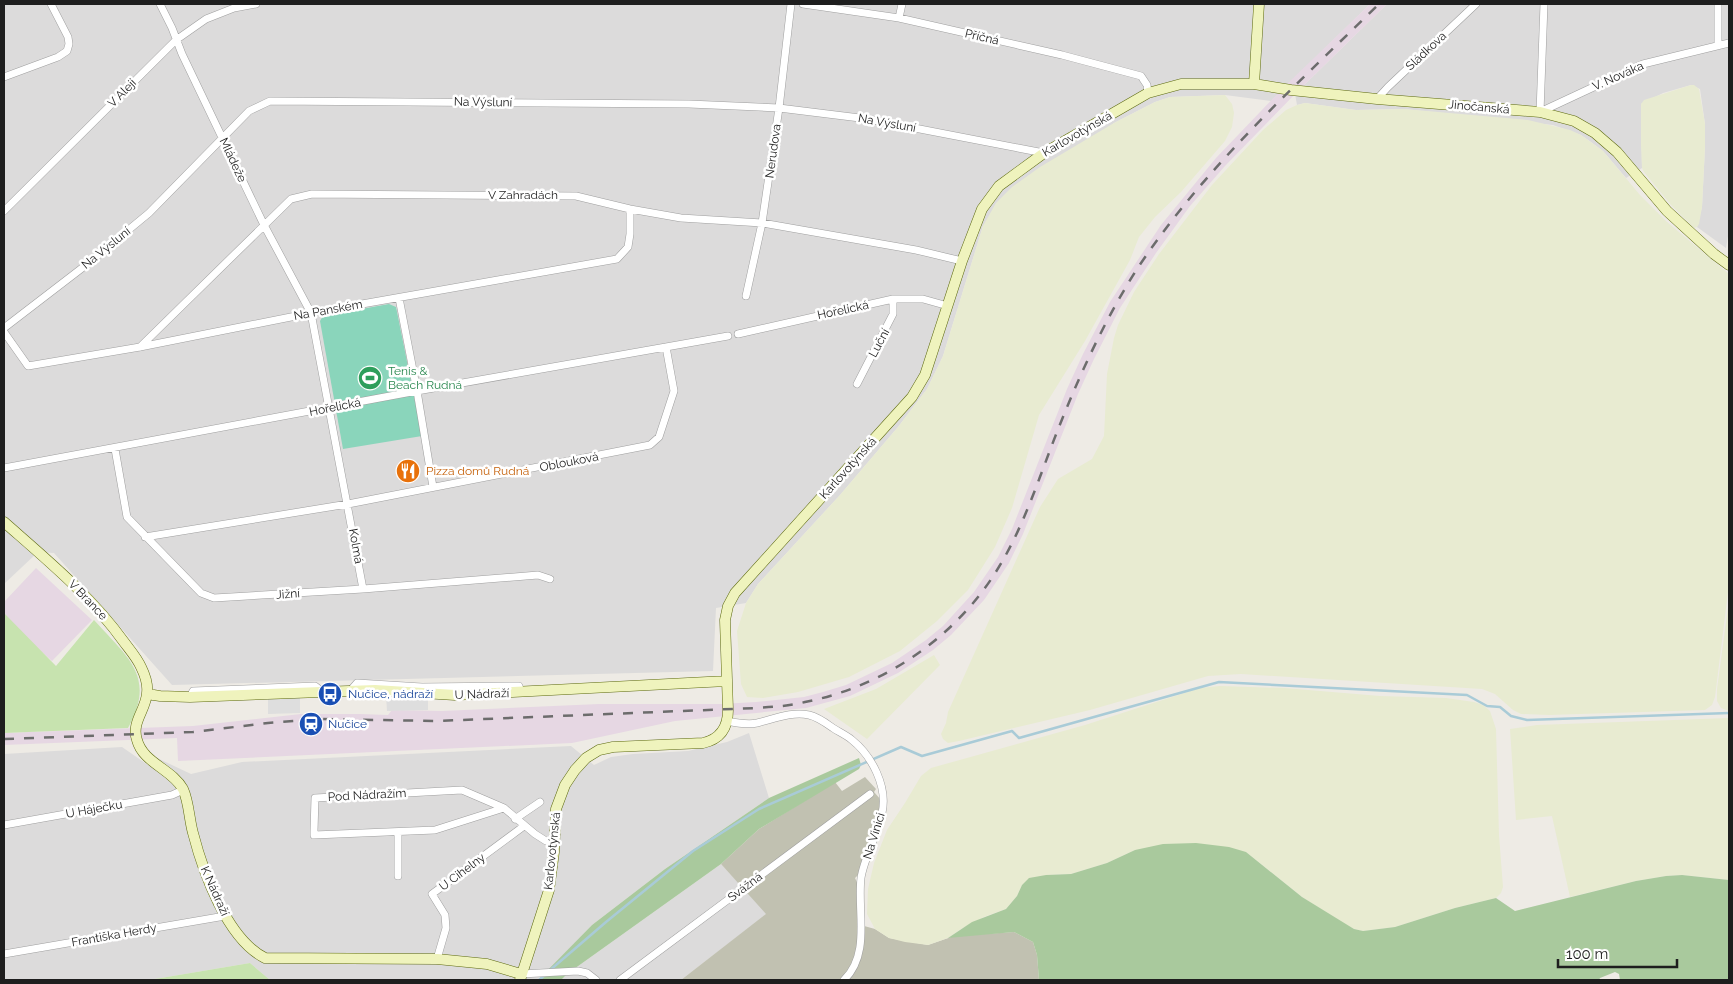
<svg xmlns="http://www.w3.org/2000/svg" width="1733" height="984" font-family="Raleway,sans-serif">
<style>
.residential{fill:#dcdbdb}
.industrial{fill:#e6d7e3}
.construction{fill:#c1c1b1}
.farmland{fill:#e8ebd1}
.grass{fill:#c7e3af}
.forest{fill:#a9c99d}
.pitch{fill:#8ad5bb}
.parking{fill:#dedede}
.lines{fill:none;stroke-linecap:round;stroke-linejoin:round}
.stream{stroke:#a9cbd7;stroke-width:2.5}
.street-casing{stroke:#9f9f9f;stroke-width:8}
.secondary-casing{stroke:#5d6a0f;stroke-width:11}
.street{stroke:#fff;stroke-width:7}
.secondary{stroke:#eff3bd;stroke-width:10}
.rail{stroke:#6c6c6c;stroke-width:2.5;stroke-dasharray:10 10;stroke-linecap:butt}
.labels{text-anchor:middle;dominant-baseline:central;stroke-width:5;stroke-linejoin:round;paint-order:stroke}
.street-label{font-size:12px;fill:#1e1e1e;stroke:#fff}
.leisure-label{font-size:12px;fill:#27864d;stroke:#fff;text-anchor:start}
.food-label{font-size:12px;fill:#c56008;stroke:#fff;text-anchor:start}
.transit-label{font-size:12px;fill:#164399;stroke:#fff;text-anchor:start}
</style>
<rect width="100%" height="100%" fill="#eeebe5"/>
<!-- residential -->
<path class="residential" d="M4 4H1370L1271 101 1225 95 1170 97 1155 102 1114 123 983 226 943 356 927 389 898 427 840 495 758 584 746 603 716 608 713 671 172 685 54 553 38 552 4 584Z
M1387 4H1729V230L1726 248 1697 227 1702 207 1705 147V124L1700 89 1691 85 1663 93 1641 104 1642 168 1626 178 1603 151 1591 142 1581 135 1553 125 1404 109 1356 110 1305 103 1297 105 1295 94Z
M749 733 769 798 665 869 592 925 541 978 534 980H270L250 963 149 980H4V754L122 747 148 765 155 757 191 774 242 762 571 746 594 765 611 757 633 754 688 751 727 742Z
M721 864 767 914 681 980H561L567 974Z"/>
<!-- industrial -->
<path class="industrial" d="M1370 4H1387L1295 94 1225 166 1190 206 1156 253 1120 308 1094 359 1078 394 1023 534 1009 563 984 600 951 635 933 650 898 673 850 696 806 708 675 721 572 743 178 761 177 738 4 745V733L193 726 301 714H360L388 715 392 710 442 711 599 704H721L756 702 804 697 823 692 846 685 892 663 926 640 943 626 974 592 998 557 1012 529 1067 389 1083 354 1110 302 1161 225 1216 158 1286 85Z
M36 568 92 620 52 661 4 618V602Z"/>
<!-- construction -->
<path class="construction" d="M865 777 876 789 874 792 881 800 879 815 860 873 855 878 859 887 857 924 875 929 889 938 928 945 954 936 1014 932 1033 942 1037 955 1039 980H681L766 914 721 864 759 829 835 782 842 791Z"/>
<!-- farmland -->
<path class="farmland" d="M1691 85H1694L1699 89 1705 124V147L1702 207 1699 224 1697 227 1694 228 1671 205 1644 172 1642 168 1641 145V104L1644 100Z
M1225 95 1232 104 1234 113 1232 127 1225 141 1181 192 1155 217 1139 237 1130 260 1085 341 1039 415 1012 508 995 547 968 590 937 621 900 651 849 677 798 692 763 698 747 697 741 684 737 631 746 603 758 584 840 495 898 427 927 389 943 356 983 226 996 203 1012 187 1040 167 1114 123 1155 102 1170 97Z
M1305 103 1356 110 1404 109 1528 120 1570 130 1581 135 1603 151 1640 195 1667 222 1729 274V584L1715 697 1712 705 1705 710 1549 715 1521 714 1513 710 1495 694 1482 689 1241 674 1208 676 1090 710 959 741 948 743 943 739 941 734 946 723 948 712 1040 507 1058 479 1092 459 1104 436 1107 374 1114 338 1118 325 1134 292 1159 254 1212 185 1263 130 1286 110 1297 105Z
M1729 600V711L1721 708 1717 701V689Z
M934 655 940 665 867 739 824 709 876 689Z
M1220 686 1284 688 1380 696 1446 698 1474 702 1483 705 1490 711 1496 729 1499 835 1503 887 1501 893 1496 898 1455 908 1395 927 1363 931 1354 929 1344 924 1302 897 1246 852 1135 850 1107 863 1071 874 1046 875 1022 885 1017 896 1006 909 984 917 961 929 948 938 928 945 905 942 889 938 875 929 867 914 868 889 874 863 887 830 905 803 921 776 931 768 1085 725 1200 688Z
M1729 718V880L1682 875 1666 876 1636 881 1570 897 1552 816 1516 820 1510 729 1537 725Z"/>
<!-- grass -->
<path class="grass" d="M4 613 56 666 94 620C127 657 157 676 128 728L4 733Z
M250 963 270 980H149Z"/>
<!-- forest -->
<path class="forest" d="M859 758 861 765 859 769 759 829 721 864 567 974 561 980H538L592 925 665 869 769 798Z
M1196 843 1229 847 1246 852 1302 897 1354 929 1363 931 1395 927 1455 908 1496 898 1515 911 1636 881 1666 876 1682 875 1729 880V980H1620L1619 974 1615 972 1600 978 1599 980H1039L1037 955 1033 942 1014 932 948 938 972 922 1006 909 1017 896 1022 885 1029 878 1046 875 1071 874 1107 863 1135 850 1163 844Z"/>
<!-- pitch -->
<path class="pitch" d="M389 304 396 307 422 436 343 449 320 321 323 316Z"/>
<!-- parking -->
<path class="parking" d="M386 695 428 698V710L387 711Z
M300 697V713L268 714V698Z"/>
<g class="lines">
<!-- stream -->
<path class="stream" d="M549 971 606 922 693 851 759 809 901 747 922 756 1012 731 1019 738 1219 682 1467 695 1487 706 1500 707 1511 716 1527 720 1729 713
M539 980 545 975"/>
<!-- street casing -->
<g class="street-casing">
<path id="street" d="M160 4 172 28 182 54 264 225 311 313 363 589
M803 4 899 18 1062 55 1141 76 1147 85 1148 93
M1544 4 1540 112 1643 64 1729 43
M1718 4V45
M899 18 902 4
M4 77 58 57 67 51 69 44 68 37 51 4
M1377 99 1388 87 1476 4
M4 211 176 40 206 19 234 8 256 4
M746 296 762 223 779 108 791 4
M399 298 417 391 433 487
M4 328 86 265 149 213 249 111 270 101 689 104 779 108 868 119 1044 153
M4 332 28 366 140 347 311 313 617 259 628 247 630 234V209
M738 334 893 299H923L948 306
M140 347 291 199 312 194 576 196 630 209 681 218 762 223 916 250 962 261
M857 384 893 314V299
M115 449 127 517 201 593 214 598 363 589 538 575 550 579
M4 468 417 391 666 347
M145 537 348 504 650 445 659 437 674 391 666 347 728 336
M350 691 357 683 422 687 519 686 521 692
M190 697 193 691 315 686 323 692
M727 721C737 723 747 725 757 723 774 719 792 711 809 715 818 717 826 723 833 728 839 732 846 735 852 740 872 756 888 787 882 813 878 834 864 858 861 878 857 911 871 954 844 980
M504 808 435 830 314 835V831L315 798 462 790 504 808 535 834 546 841H554
M515 819 540 802
M4 825 172 795 183 790
M398 832V876
M4 954 225 916
M437 959 446 928 445 915 432 894 524 826
M521 974 578 971 587 973 596 980
M620 980 870 794"/>
</g>
<!-- secondary casing -->
<g class="secondary-casing">
<path id="secondary" d="M1254 84 1259 4
M4 522C46 559 91 596 124 642 130 650 137 658 141 667 145 675 148 685 147 693 146 710 131 722 137 740 143 763 172 769 183 789 189 802 189 819 193 833 203 872 227 939 265 958L437 959 487 964 521 974
M147 694 160 696 190 697 375 690 455 695 727 681
M520 980 549 890 554 852 556 809 565 785 575 770 586 758 599 750 613 747 703 743C721 739 728 727 728 710L725 620 728 606 735 593 912 397 925 375 962 261 982 209 999 186 1044 153 1148 93 1181 84H1254L1291 90 1377 99 1540 112 1574 121 1595 133 1617 152 1667 211 1714 254 1729 265"/>
</g>
<!-- street -->
<use href="#street" class="street"/>
<!-- secondary -->
<use href="#secondary" class="secondary"/>
<!-- rail -->
<path class="rail" d="M4 739 193 732 268 723 319 719 436 721 756 708C773 707 789 706 805 702 887 686 962 633 1003 560 1026 520 1040 475 1057 432 1079 376 1104 321 1137 269 1204 168 1293 88 1379 4"/>
</g>
<!-- icons -->
<defs>
<g id="stadium-disc" transform="scale(1.25)"><circle r="9.5" fill="#2e9e5b" stroke="#fff"/><path d="M0-5a6.5 5 0 1 0 0 10a6.5 5 0 1 0 0-10ZM-3.5-1.8h7v3.6h-7Z" fill="#fff"/></g>
<g id="restaurant-disc" transform="scale(1.25)"><circle r="9.5" fill="#e8710a" stroke="#fff"/><path d="M-5-6h1v4h1v-4h1v4h1v-4h1v5L-1.5 .5V6h-2V.5L-5-1ZM5-6V6H3V1.5H1.5Q1.5-4 5-6Z" fill="#fff"/></g>
<g id="bus-disc" transform="scale(1.25)"><circle r="9.5" fill="#1a4fb4" stroke="#fff"/><path d="M-5-6H5V4H4V6H2V4H-2V6H-4V4H-5ZM-3.5-4V0h7V-4ZM-3.5 1.2v1.5H-2V1.2ZM2 1.2v1.5H3.5V1.2Z" fill="#fff"/></g>
<g id="station-disc" transform="scale(1.25)"><circle r="9.5" fill="#1a4fb4" stroke="#fff"/><path d="M-3-6H3Q5-6 5-4V2Q5 4 3 4L4.5 6H3L1.5 4h-3L-3 6H-4.5L-3 4Q-5 4-5 2V-4Q-5-6-3-6ZM-3.5-4v3h7v-3ZM-3.5 1v1.5H-2V1ZM2 1v1.5H3.5V1Z" fill="#fff"/></g>
</defs>
<g fill-rule="evenodd">
<use href="#stadium-disc" x="370" y="378"/>
<use href="#restaurant-disc" x="408" y="471"/>
<use href="#bus-disc" x="330" y="694"/>
<use href="#station-disc" x="311" y="724"/>
</g>
<g class="labels">
<!-- street labels -->
<g class="street-label">
<text transform="translate(982 37) rotate(13)">Příčná</text>
<text transform="translate(1426 51) rotate(-43)">Sládkova</text>
<text transform="translate(1618 76) rotate(-24)">V. Nováka</text>
<text transform="translate(122 93) rotate(-45)">V Aleji</text>
<text transform="translate(483 102) rotate(1)">Na Výsluní</text>
<text transform="translate(1479 107) rotate(5)">Jinočanská</text>
<text transform="translate(887 123) rotate(10)">Na Výsluní</text>
<text transform="translate(1077 134) rotate(-30)">Karlovotýnská</text>
<text transform="translate(773 151) rotate(-82)">Nerudova</text>
<text transform="translate(233 160) rotate(65)">Mládeže</text>
<text x="523" y="195">V Zahradách</text>
<text transform="translate(106 248) rotate(-39)">Na Výsluní</text>
<text transform="translate(328 310) rotate(-10)">Na Panském</text>
<text transform="translate(843 310) rotate(-12)">Hořelická</text>
<text transform="translate(879 343) rotate(-62)">Luční</text>
<text transform="translate(335 407) rotate(-11)">Hořelická</text>
<text transform="translate(569 462) rotate(-11)">Oblouková</text>
<text transform="translate(848 468) rotate(-48)">Karlovotýnská</text>
<text transform="translate(356 546) rotate(80)">Kolmá</text>
<text transform="translate(288 594) rotate(-4)">Jižní</text>
<text transform="translate(88 600) rotate(46)">V Brance</text>
<text transform="translate(482 694) rotate(-2)">U Nádraží</text>
<text transform="translate(367 795) rotate(-3)">Pod Nádražím</text>
<text transform="translate(94 809) rotate(-10)">U Háječku</text>
<text transform="translate(874 836) rotate(-73)">Na Vinici</text>
<text transform="translate(552 851) rotate(-84)">Karlovotýnská</text>
<text transform="translate(462 872) rotate(-37)">U Cihelny</text>
<text transform="translate(745 887) rotate(-37)">Svážná</text>
<text transform="translate(215 891) rotate(66)">K Nádraží</text>
<text transform="translate(114 935) rotate(-10)">Františka Herdy</text>
</g>
<!-- leisure labels -->
<g class="leisure-label">
<text x="388" y="371">Tenis &amp;<tspan x="388" dy="14">Beach Rudná</tspan></text>
</g>
<!-- food labels -->
<g class="food-label">
<text x="426" y="471">Pizza domů Rudná</text>
</g>
<!-- transit labels -->
<g class="transit-label">
<text x="348" y="694">Nučice, nádraží</text>
<text x="328" y="724">Nučice</text>
</g>
</g>
<!-- border -->
<rect width="1733" height="984" fill="none" stroke="#1e1e1e" stroke-width="10"/>
<!-- scale -->
<path d="M1558 959v8h119v-8" fill="none" stroke="#1e1e1e" stroke-width="2.5"/>
<text x="1566" y="959" font-size="15" fill="#1e1e1e" stroke="#ffffff" stroke-width="4" paint-order="stroke">100 m</text>
</svg>
